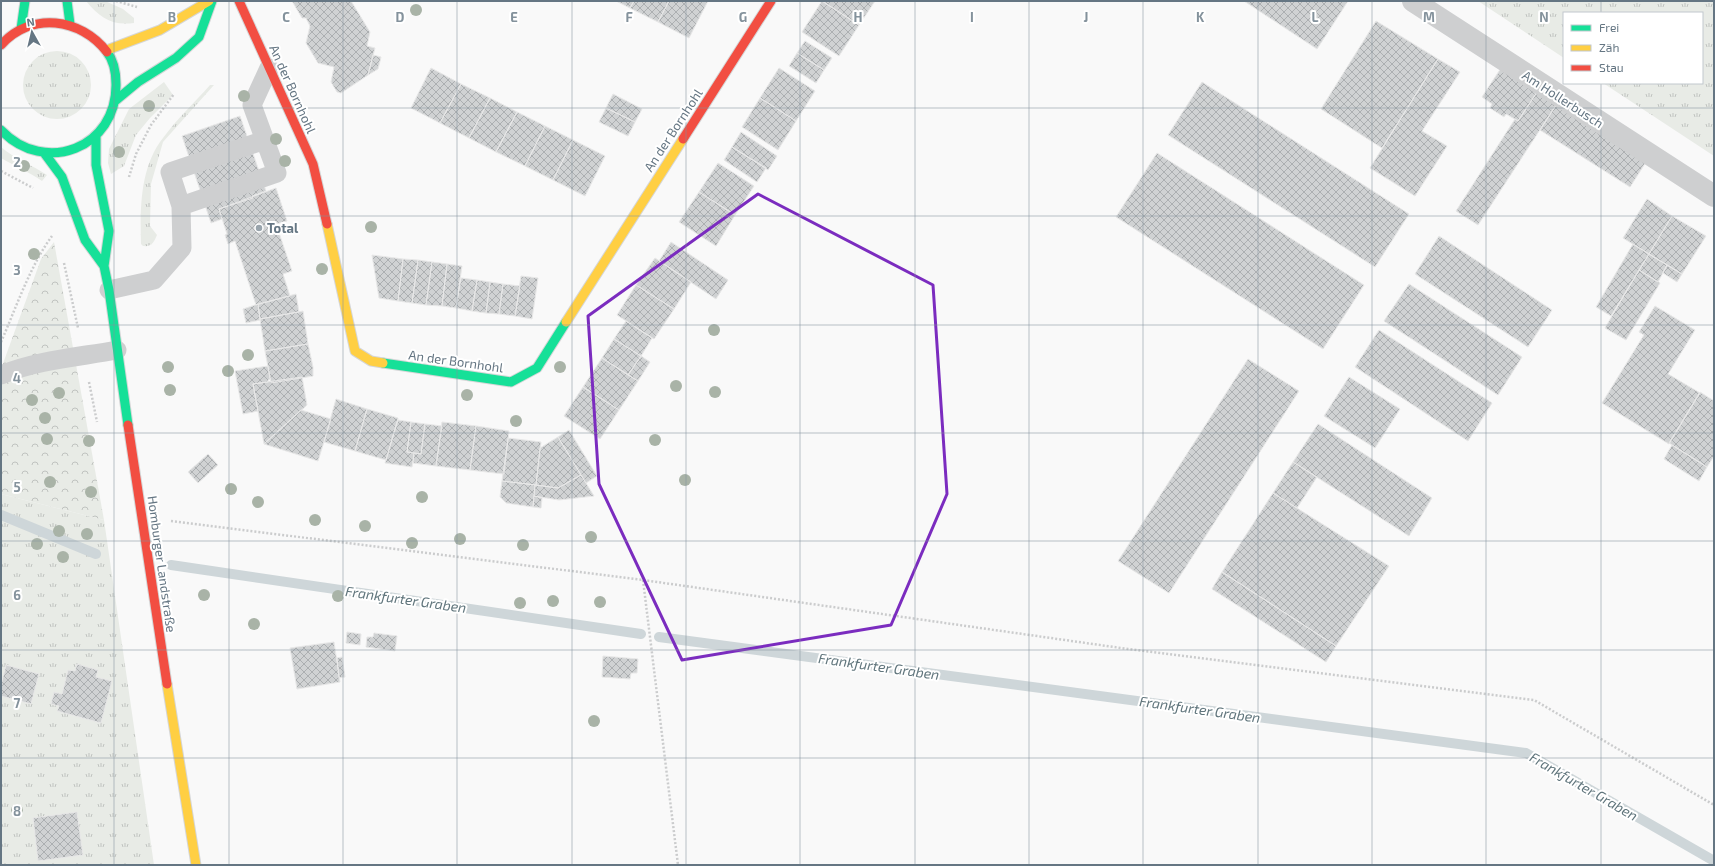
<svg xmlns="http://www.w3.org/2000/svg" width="1715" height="866" font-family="'Exo 2',sans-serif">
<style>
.grass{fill:url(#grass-tufts)}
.forest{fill:url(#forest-crowns)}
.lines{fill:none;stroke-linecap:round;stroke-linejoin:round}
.stream{stroke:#ced6d9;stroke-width:10}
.building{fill:url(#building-cross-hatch);stroke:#e8e8e8}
.fast-casing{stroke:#d5d6d7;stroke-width:11}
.slow-casing{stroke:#d5d6d7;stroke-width:11}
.jam-casing{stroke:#d5d6d7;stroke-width:11}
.path{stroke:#cbcccd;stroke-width:2.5;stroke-dasharray:2 2;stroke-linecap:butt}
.lane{stroke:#cecfd0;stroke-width:19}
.street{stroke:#cecfd0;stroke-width:22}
.fast{stroke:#16e098;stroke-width:9}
.slow{stroke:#ffcf43;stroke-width:9}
.jam{stroke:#f24e42;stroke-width:9}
.tree{fill:#a9b3a7}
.marked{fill:none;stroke:#7b2cbf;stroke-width:3;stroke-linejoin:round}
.grid{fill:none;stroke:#84929c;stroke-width:1;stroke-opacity:0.55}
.poi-dot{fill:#99a4ac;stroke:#fff;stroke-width:1.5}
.labels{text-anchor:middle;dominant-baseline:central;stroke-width:4;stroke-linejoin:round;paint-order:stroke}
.street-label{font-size:13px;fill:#657683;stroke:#fff}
.poi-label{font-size:13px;font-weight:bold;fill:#657683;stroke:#fff;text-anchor:start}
.water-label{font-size:14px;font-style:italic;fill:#60757c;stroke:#fff}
.grid-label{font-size:13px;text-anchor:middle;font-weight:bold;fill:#84929c;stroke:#fff;stroke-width:4;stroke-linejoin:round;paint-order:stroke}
</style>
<defs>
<pattern id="grass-tufts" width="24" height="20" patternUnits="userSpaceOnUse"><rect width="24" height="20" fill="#e8ebe6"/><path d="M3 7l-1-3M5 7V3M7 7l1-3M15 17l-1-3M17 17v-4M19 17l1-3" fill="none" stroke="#c0c3c0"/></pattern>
<pattern id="forest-crowns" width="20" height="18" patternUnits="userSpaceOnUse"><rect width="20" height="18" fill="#e8ebe6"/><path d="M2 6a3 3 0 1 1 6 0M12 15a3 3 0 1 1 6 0" fill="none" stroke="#c0c3c0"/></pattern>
<pattern id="building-cross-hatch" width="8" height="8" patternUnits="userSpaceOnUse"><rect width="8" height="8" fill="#d0d2d3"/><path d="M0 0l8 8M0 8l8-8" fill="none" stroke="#acafb1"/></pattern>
</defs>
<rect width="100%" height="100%" fill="#f9f9f9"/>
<!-- grass -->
<path class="grass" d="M86 1H105L123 9 134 18V23C112 26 100 18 86 1Z
M1478 1H1714V156L1603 83H1702V13H1564V58Z
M23 85a34 34 0 1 1 68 0a34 34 0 1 1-68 0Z
M164 82 173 95 150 118 136 135 124 166 111 174 108 163 109 149 129 109Z
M210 85H214L163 142 151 184 150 226 157 235C154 242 152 247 143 246L141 244C140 208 140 167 163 138 177 119 195 102 210 85Z
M1 147C15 159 32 165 47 175L42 181C29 172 15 166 1 158Z
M1 494 104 520 154 865H1Z"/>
<!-- forest -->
<path class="forest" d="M54 242 104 520 1 494V369L41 259Z"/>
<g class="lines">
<!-- stream -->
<path class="stream" d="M1 515 96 554
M171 565 641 634
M659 637 1526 753 1714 861"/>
</g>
<!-- building -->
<path class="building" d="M292 1H351L370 32 367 46 375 48 368 75 341 93 337 92 331 82 334 67 318 63 306 43 310 26 306 18H302Z
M616 1H634L630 8Z
M634 1H669L658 22 630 8Z
M669 1H708L689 38 658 22Z
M822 1H875L859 25Z
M822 1 859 25 839 56 802 32Z
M1244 1H1348L1317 49Z
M1376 21 1438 59 1382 148 1321 109Z
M805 41 832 58 824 70 797 53Z
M797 53 824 70 816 83 789 66Z
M373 55 381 57 378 69 368 75Z
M1438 59 1460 72 1422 131 1447 146 1415 196 1370 168Z
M1503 65 1539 89 1518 121 1506 114 1504 117 1490 108 1492 104 1482 97Z
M431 68 461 84 440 123 411 108Z
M779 68 815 91 796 121 760 98Z
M1202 82 1409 214 1375 267 1168 135Z
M461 84 490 98 469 138 440 123Z
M1539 89 1558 102 1478 225 1456 211 1515 119 1518 121Z
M613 94 642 109 635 122 606 108Z
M490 98 517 112 496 152 469 138Z
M760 98 796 121 778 150 742 127Z
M1558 102 1648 159 1630 187 1540 130Z
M606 108 635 122 628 136 599 122Z
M517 112 545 126 525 166 496 152Z
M240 116 266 191 252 196 253 198 219 209 222 219 211 223 182 136Z
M545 126 573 140 553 180 525 166Z
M741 132 777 156 768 170 732 147Z
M573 140 605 156 585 196 553 180Z
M732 147 766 168 757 182 724 160Z
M1157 153 1364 285 1323 349 1116 217Z
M718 163 754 186 735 215 699 192Z
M276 188 287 221 276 224 292 271 283 274 290 296 256 305 235 241 228 244 225 235 227 234 219 209Z
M699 192 735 215 716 246 679 222Z
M1647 199 1672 216 1649 254 1623 238Z
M1672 216 1706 236 1682 274 1649 254Z
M1439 236 1552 310 1528 347 1415 274Z
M671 242 728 280 716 299 659 261Z
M1633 244 1649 254 1611 316 1596 307Z
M1649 254 1667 265 1658 282 1639 270Z
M372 255 403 259 398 301 379 298Z
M655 258 691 282 674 309 636 285Z
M403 259 418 260 412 303 398 301Z
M418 260 432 262 426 305 412 303Z
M432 262 447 264 442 306 426 305Z
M447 264 462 266 456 308 442 306Z
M1667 265 1682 274 1677 282 1663 273Z
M1639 270 1660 283 1626 340 1605 328Z
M521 276 538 278 532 319 515 316Z
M461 278 477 280 472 311 456 308Z
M477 280 490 282 486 313 472 311Z
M490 282 503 284 499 314 486 313Z
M503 284 520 286 515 316 499 314Z
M1409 284 1522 357 1498 395 1384 321Z
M636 285 674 309 654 339 617 315Z
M296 294 299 312 260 319 258 304Z
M258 304 260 320 246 323 243 309Z
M1655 306 1695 330 1668 374 1700 393 1669 444 1602 403 1644 335 1639 332Z
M303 311 308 344 265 351 260 319Z
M626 321 652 338 641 356 614 339Z
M1379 330 1492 403 1468 441 1355 367Z
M614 339 641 356 628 375 602 358Z
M308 344 313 367V376L271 383 265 351Z
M641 356 650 362 638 381 628 375Z
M602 358 638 381 619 410 583 387Z
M1248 359 1299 391 1169 593 1118 561Z
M268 366 270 379 268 380V382L253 384 258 411 243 414 235 371Z
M302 377 307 405 264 444 253 384Z
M1349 377 1400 409 1375 448 1324 416Z
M583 387 619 410 600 439 564 416Z
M1700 392 1714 401V456L1707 467 1669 443Z
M336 399 367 409 355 451 324 442Z
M367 409 398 418 386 460 355 451Z
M301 410 331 419 318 461 264 444Z
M398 420 411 422 407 452 414 453 412 467 385 463Z
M411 422 425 424 421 454 407 452Z
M442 422 476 426 470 470 436 466Z
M425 424 442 426 436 466 413 463 414 453 421 454Z
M1318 424 1432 498 1409 536 1293 462Z
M476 426 509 431 504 474 470 470Z
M569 430 597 476 586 483 558 437Z
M558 437 581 475 558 488 536 485 540 448Z
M508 438 541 442 536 485 502 481Z
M1672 445 1707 467 1699 481 1664 459Z
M208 454 218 465 198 483 188 472Z
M1293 462 1317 477 1297 508 1273 493Z
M581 475 594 496 559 500 534 496 535 485 558 488Z
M502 481 535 485 533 507 506 503 500 497Z
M1273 493 1389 566 1336 646 1222 572Z
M534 496 542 498 541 508 533 507Z
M1222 572 1336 646 1326 662 1212 589Z
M347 632 361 634 360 645 346 643Z
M374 633 397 636 395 651 366 647 367 637H373Z
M334 642 340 682 297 689 290 648Z
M603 656 638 659 637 673H631L630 679 602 677Z
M342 657 345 677 339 678 337 658Z
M77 664 98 670 96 677 112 681 101 723 57 711 59 706 51 704 54 692 62 694 68 670 75 671Z
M6 665 39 674 31 704 1 696V685Z
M77 812 83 855 38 861 33 818Z"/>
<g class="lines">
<!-- fast casing -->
<g class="fast-casing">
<path id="fast" d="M67 1 70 24
M21 29 25 1
M115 101 138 82 176 58 199 37 212 1
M1 130C45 176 117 148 116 84 116 73 114 61 107 52
M96 136V165L109 231 104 266 109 290 128 425
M45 154 62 177 85 240 104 266
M383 363 511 382 537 368 566 322"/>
</g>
<!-- slow casing -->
<g class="slow-casing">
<path id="slow" d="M107 50 160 30 209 1
M327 224 355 351 371 361 383 363
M566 322 683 139
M167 684 196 865"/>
</g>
<!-- jam casing -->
<g class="jam-casing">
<path id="jam" d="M239 1 313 164 327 224
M1 45C31 11 81 18 107 52
M683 139 771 1
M128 425 167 684"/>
</g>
<!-- path -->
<path class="path" d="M116 1 137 7
M1 171 33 188
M129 177 136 154 151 125 174 94
M64 263 78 328
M1 342C16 308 30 266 52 236
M89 382 97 422
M171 521 643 580 1128 649 1534 700 1714 805
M643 580 678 865"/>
<!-- lane -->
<path class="lane" d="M181 206 170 172 265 140
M109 290 154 280 182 248 181 206 277 173 252 105 269 68
M1 375C37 360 79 357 117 350"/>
<!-- street -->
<path class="street" d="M1413 1 1714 196"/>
<!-- fast -->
<use href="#fast" class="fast"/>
<!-- slow -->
<use href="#slow" class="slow"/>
<!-- jam -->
<use href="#jam" class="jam"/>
</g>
<!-- trees -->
<g class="tree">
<circle cx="416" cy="10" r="6"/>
<circle cx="244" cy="96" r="6"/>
<circle cx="149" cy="106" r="6"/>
<circle cx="276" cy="139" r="6"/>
<circle cx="119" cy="152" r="6"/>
<circle cx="285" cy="161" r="6"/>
<circle cx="24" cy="166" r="6"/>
<circle cx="371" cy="227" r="6"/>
<circle cx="34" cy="254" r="6"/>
<circle cx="322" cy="269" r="6"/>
<circle cx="714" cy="330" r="6"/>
<circle cx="248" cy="355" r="6"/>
<circle cx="168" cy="367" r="6"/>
<circle cx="560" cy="367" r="6"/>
<circle cx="228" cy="371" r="6"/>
<circle cx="676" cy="386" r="6"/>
<circle cx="170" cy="390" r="6"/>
<circle cx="715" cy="392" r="6"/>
<circle cx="59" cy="393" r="6"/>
<circle cx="467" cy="395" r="6"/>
<circle cx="32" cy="400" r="6"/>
<circle cx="45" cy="418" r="6"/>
<circle cx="516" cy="421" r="6"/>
<circle cx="47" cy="439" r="6"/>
<circle cx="655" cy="440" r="6"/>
<circle cx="89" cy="441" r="6"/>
<circle cx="685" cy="480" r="6"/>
<circle cx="50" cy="482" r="6"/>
<circle cx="231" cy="489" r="6"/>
<circle cx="91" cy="492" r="6"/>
<circle cx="422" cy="497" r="6"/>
<circle cx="258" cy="502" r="6"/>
<circle cx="315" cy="520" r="6"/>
<circle cx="365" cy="526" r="6"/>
<circle cx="59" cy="531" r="6"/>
<circle cx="87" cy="534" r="6"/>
<circle cx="591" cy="537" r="6"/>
<circle cx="460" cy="539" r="6"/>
<circle cx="412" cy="543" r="6"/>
<circle cx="37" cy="544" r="6"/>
<circle cx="523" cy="545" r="6"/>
<circle cx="63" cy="557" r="6"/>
<circle cx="204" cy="595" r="6"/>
<circle cx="338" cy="596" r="6"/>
<circle cx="553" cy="601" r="6"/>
<circle cx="600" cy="602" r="6"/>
<circle cx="520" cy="603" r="6"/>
<circle cx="254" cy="624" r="6"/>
<circle cx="594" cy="721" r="6"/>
<circle cx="17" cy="810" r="6"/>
</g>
<!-- marked area -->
<path class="marked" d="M758 194 933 285 947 494 891 625 682 660 599 484 588 316Z"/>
<!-- grid -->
<path class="grid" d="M114 1V865M229 1V865M343 1V865M457 1V865M572 1V865M686 1V865M800 1V865M915 1V865M1029 1V865M1143 1V865M1258 1V865M1372 1V865M1486 1V865M1601 1V13M1601 83V865M1 108H1714M1 216H1714M1 325H1714M1 433H1714M1 541H1714M1 650H1714M1 758H1714"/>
<!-- markers -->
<circle class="poi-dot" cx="259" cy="228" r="4"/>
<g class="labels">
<!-- street labels -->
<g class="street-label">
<text transform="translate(293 89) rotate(66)">An der Bornhohl</text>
<text transform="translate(1563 99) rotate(33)">Am Hollerbusch</text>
<text transform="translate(673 130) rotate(-57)">An der Bornhohl</text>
<text transform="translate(456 361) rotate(8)">An der Bornhohl</text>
<text transform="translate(162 564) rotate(82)">Homburger Landstraße</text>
</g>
<!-- poi labels -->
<g class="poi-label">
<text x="267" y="228">Total</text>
</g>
<!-- water labels -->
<g class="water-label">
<text transform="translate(406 599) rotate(8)">Frankfurter Graben</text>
<text transform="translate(879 666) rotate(8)">Frankfurter Graben</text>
<text transform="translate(1200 709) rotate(8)">Frankfurter Graben</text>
<text transform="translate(1584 786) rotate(30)">Frankfurter Graben</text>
</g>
</g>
<g class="grid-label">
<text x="172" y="22">B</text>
<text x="286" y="22">C</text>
<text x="400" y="22">D</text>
<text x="514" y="22">E</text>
<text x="629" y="22">F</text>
<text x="743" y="22">G</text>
<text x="858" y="22">H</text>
<text x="972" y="22">I</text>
<text x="1086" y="22">J</text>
<text x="1200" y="22">K</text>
<text x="1315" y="22">L</text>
<text x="1429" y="22">M</text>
<text x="1544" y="22">N</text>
<text x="17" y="167">2</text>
<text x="17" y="275">3</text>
<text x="17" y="383">4</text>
<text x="17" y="492">5</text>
<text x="17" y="600">6</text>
<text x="17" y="708">7</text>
<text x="17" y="816">8</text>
</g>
<!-- border -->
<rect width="1715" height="866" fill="none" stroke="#657683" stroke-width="4"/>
<!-- legend -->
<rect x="1563" y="12" width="140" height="72" fill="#ffffff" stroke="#c1c8cd"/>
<rect x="1571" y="25" width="20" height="6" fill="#16e098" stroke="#c1c8cd"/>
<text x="1599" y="32" font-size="12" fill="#657683">Frei</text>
<rect x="1571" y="45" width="20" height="6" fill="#ffcf43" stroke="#c1c8cd"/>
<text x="1599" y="52" font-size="12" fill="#657683">Zäh</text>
<rect x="1571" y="65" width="20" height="6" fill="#f24e42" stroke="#c1c8cd"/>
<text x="1599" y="72" font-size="12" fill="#657683">Stau</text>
<!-- north arrow -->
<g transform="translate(32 32) rotate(352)" stroke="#ffffff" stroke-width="3" paint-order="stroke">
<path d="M0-3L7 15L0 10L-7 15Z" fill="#657683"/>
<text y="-6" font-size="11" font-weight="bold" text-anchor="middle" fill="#657683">N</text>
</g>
</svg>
